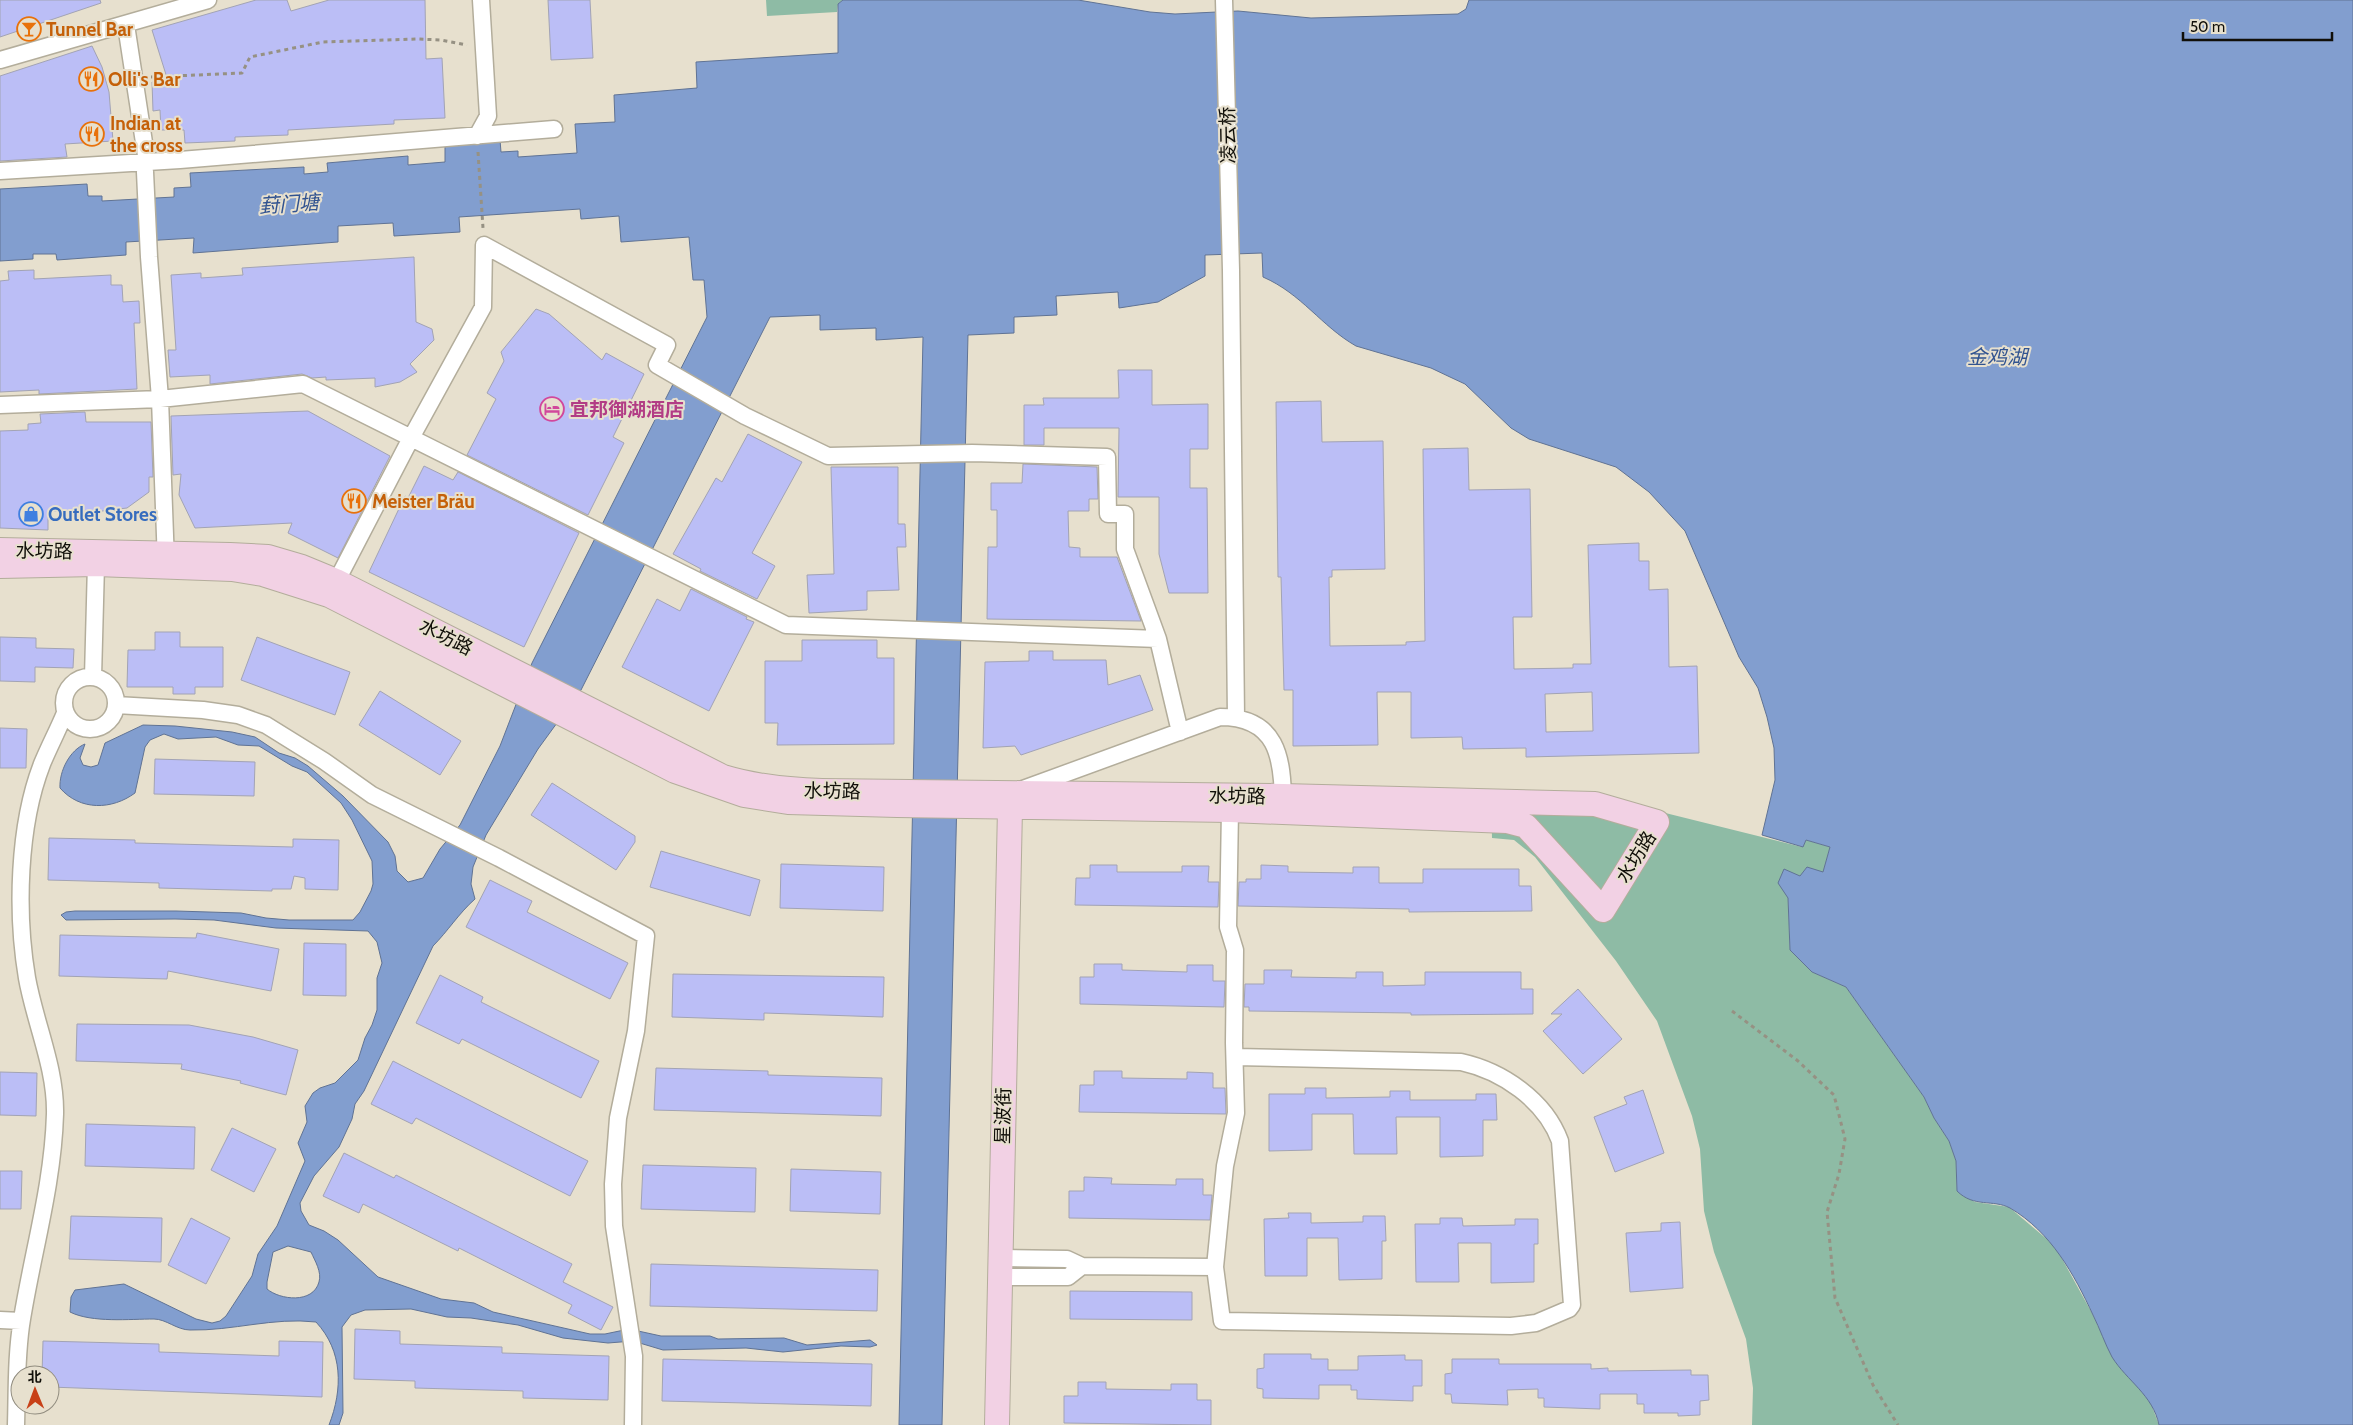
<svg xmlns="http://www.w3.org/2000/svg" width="2353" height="1425" font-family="Cabin,'Noto Sans SC',sans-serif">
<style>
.green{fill:#8ebba5}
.water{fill:#829ecf;stroke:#607394;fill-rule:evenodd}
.building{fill:#bbbef6;stroke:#a2a3b4;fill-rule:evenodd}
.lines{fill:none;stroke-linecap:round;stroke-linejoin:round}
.street-casing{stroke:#b3ad9b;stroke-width:19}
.secondary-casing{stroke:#b3ad9b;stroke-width:26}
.path{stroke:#969183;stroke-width:3;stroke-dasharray:4 4;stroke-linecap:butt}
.street{stroke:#fff;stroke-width:16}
.secondary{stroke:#f2d1e4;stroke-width:24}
.labels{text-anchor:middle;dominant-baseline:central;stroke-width:4;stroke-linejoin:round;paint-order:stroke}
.food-label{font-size:19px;font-weight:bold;fill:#c56008;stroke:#e7e0ce;text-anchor:start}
.street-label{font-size:19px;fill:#110f09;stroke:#e7e0ce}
.hotel-label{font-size:19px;font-weight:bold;fill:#b23c85;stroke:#e7e0ce;text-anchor:start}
.shop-label{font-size:19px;font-weight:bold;fill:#366cbe;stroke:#e7e0ce;text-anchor:start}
.water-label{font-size:20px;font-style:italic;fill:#315390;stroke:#e7e0ce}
</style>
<rect width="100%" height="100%" fill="#e7e0ce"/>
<!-- green -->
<path class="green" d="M766 0H843L838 4 837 12 767 16Z
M1491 793 1601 797 1802 847 1806 840 1830 847 1823 873 1788 897 1790 950 1812 972 1846 987 1924 1097 1934 1118 1949 1141 1956 1161 1957 1191 1975 1202 2009 1207 2055 1246 2092 1313 2113 1358 2150 1401 2159 1425H1752L1753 1388 1746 1339 1714 1252 1704 1211 1700 1149 1692 1116 1657 1021 1616 961 1535 857 1514 840 1492 838Z"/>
<!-- water -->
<path class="water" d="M843 0H1078L1150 12 1175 14 1238 11 1311 18 1458 14 1466 9 1469 0H2353V1425H2159C2153 1395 2127 1381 2112 1357 2105 1344 2100 1329 2093 1315 2074 1274 2051 1232 2010 1208 1993 1199 1974 1208 1957 1191L1956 1161 1949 1141 1934 1118 1924 1097 1846 987 1812 972 1790 950 1788 898 1778 883 1784 869 1800 876 1807 867 1823 872 1830 847 1806 840 1803 847 1762 835 1775 780 1774 748 1767 717 1758 688 1739 657 1685 531 1649 492 1616 467 1529 439 1511 428 1465 384 1450 377 1431 368 1356 346C1321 326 1302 294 1263 277L1262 253 1205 255V276L1158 302 1119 308 1118 292 1056 296 1057 315 1014 317V333L968 335 942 1425H899L923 337 876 340V328L820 330V315L770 317 581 690 538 749 486 835 473 867 471 884 475 899C459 913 448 931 433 946L364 1091 355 1104 352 1119 339 1147 314 1176 300 1203 301 1211 309 1225 324 1231 338 1240 378 1277 441 1299 474 1303 493 1312 590 1334H605L629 1329 661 1336H710L718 1339 784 1338 807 1345 870 1340 877 1345 870 1347 841 1346 783 1352 746 1348 663 1350 633 1341 608 1343 563 1338 518 1325 471 1318 447 1317 411 1309 365 1310 351 1315 342 1327 343 1413 339 1425H329C343 1389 343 1351 316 1322 273 1317 233 1331 190 1330 177 1330 166 1319 154 1319 130 1319 92 1323 70 1312L71 1297 75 1290 124 1284 196 1319 212 1323 220 1321 226 1316 252 1276 258 1254 277 1226 305 1161 298 1143 307 1122 305 1106 313 1093 320 1088 335 1083 358 1060 365 1038 372 1025 377 1010V978L382 963 377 942 368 931 276 928 214 920 175 919 66 920 61 915 66 912 75 911H176L241 913 266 918 289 920H353L360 912 371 891 373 884 372 861 352 820 341 803 307 772 292 766 259 746 238 745 216 737 178 739 164 734 150 740 145 747 135 793C112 810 80 811 60 788 59 771 70 750 85 744L80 758 83 765 91 767 98 765 105 743 143 725 175 726 232 732 255 737 279 753 295 758 308 766 343 796 388 842 395 856 397 871 408 882 423 878 440 849 460 825 500 746 532 663 707 317 704 280H693L689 237 621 242 619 216 581 219 580 209 459 217 460 232 394 236 393 223 338 226V242L193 253 194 238 126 242V255L57 260 56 254H33V259L0 261V189L87 184 88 196H102V201L174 197V188L191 187 190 173 304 167V174L328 172 327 163 408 156V165L445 162V145L500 140 501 152 518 151V157L577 153 575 124 615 122 614 95 697 88 696 62 838 53V4ZM288 1246 311 1252C315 1261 322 1272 319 1282 313 1304 280 1300 267 1289V1282L273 1252Z"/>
<!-- building -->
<path class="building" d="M0 0H100L101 3 0 37Z
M256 0H287L291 11 329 0H425L426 59 442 58 445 118 394 120V124L288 130V135L235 137V141L185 143 184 130H161L160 110 153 111 152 82 168 81 152 30Z
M548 0H590L593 58 551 60Z
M92 46 102 67 109 92 113 141 65 144 67 157 0 161V76Z
M414 257 416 322 432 329 434 340 410 364 417 372 400 382 375 387V378L326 380V377L312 378 302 374 210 384V375L170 377 168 350H176L171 275 201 273V278L243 275 242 268Z
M34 270V279L111 275V285H122L123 302 139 301 140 323H134L137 389 39 394V390L0 392V281L9 280 8 271Z
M536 309 549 314 602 360 606 353 644 374 613 437 624 443 588 515 467 455 496 399 487 393 504 361 501 352Z
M1118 370H1152V405L1208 404V449H1190V488H1207L1208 593H1169L1159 554V497H1118L1119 428H1044V445H1024V405H1044L1043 398H1119Z
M1321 401 1322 442 1383 441 1385 569 1332 570V577H1329L1330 646 1406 645V642L1425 641 1423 449 1468 448 1469 490 1530 489 1532 617H1513L1514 669 1573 668V664H1591L1588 545 1639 543V561H1649V590L1668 589 1669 667 1697 666 1699 753 1526 757V748L1463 749 1462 737 1411 738V692H1377L1378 745 1293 746V690H1284L1281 577H1278L1276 402ZM1592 692 1593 731 1546 732 1545 694Z
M308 411 390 456 338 558 288 533 292 523 195 528 179 495 181 474 173 475 171 416Z
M85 412 86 422H151L153 477H149V492L127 508 94 512 48 511V530L0 528V431L28 430V424L41 423 40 414Z
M748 434 802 462 752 553 775 566 757 599 700 571 701 569 673 554 716 478 722 482Z
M1023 464 1097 467 1098 499H1089V511H1068L1069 547 1080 548V557H1117L1141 621 987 619 988 547H997V510H991V483H1022Z
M424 466 453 480 458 472 579 533 524 647 369 572 405 496 408 498Z
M831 467H898V524H905L906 547H897L899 590 867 591V610L809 613 807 575 834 574Z
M691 589 747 617 746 619 754 622 709 711 622 667 657 599 680 611Z
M155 632H180V647H223V687H195V694H173V687H127L128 650H155Z
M0 637 36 638V648L74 649 73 668 35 667V682L0 681Z
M257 637 350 672 335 715 241 680Z
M802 640H877V658H894V744L777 745 778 723H765V661H802Z
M1029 651H1053V660H1106L1108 685 1140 675 1153 710 1021 755 1015 746 983 748 985 662 1029 661Z
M380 691 461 741 440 775 359 725Z
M0 728 27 729 26 768H0Z
M155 759 255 762 254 796 154 794Z
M552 783 635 836V842L616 870 531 815Z
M49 838 135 840V843L293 847V839L339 840 338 890 305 889V878L294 876 291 889H272V891L159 888V883L48 880Z
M661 851 760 880 750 916 650 887Z
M781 864 884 867 883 911 780 908Z
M1090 865H1117V872H1182V866H1209L1208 882H1219L1218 907 1075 905 1076 878H1090Z
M1261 865 1288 866V872L1353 873V867H1379V883H1423V869H1519V886H1531L1532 911 1409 912V909L1238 906 1239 882H1246V879H1261Z
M490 880 532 901 527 912 628 963 610 999 466 927Z
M197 933 279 949 271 991 168 971 167 979 59 976 60 935 196 938Z
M304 943 346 944V996L303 995Z
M1094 964H1122V970L1187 972V965H1213V981H1225L1224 1007 1080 1004V977H1094Z
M1264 970H1292L1291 977 1356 978V972H1383V986L1425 985V972H1521V989H1533V1014L1411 1015V1013L1249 1011V1007H1244L1245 984H1264Z
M673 974 884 977 883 1017 764 1013V1020L672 1017Z
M440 975 483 997 481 1002 599 1061 581 1098 462 1039 459 1044 416 1023Z
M1578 989 1622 1039 1583 1074 1543 1031 1562 1014H1551Z
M77 1024 189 1025 253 1037 298 1050 286 1095 240 1083 241 1081 181 1069 182 1064 76 1061Z
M393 1061 588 1161 570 1196 416 1118 412 1124 371 1104Z
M656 1068 768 1071V1075L882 1078 881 1116 654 1110Z
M1094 1071H1122V1078L1187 1079V1072L1213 1073V1088H1225L1226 1114 1079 1112 1080 1085H1094Z
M0 1072 37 1073 36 1116 0 1115Z
M1305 1088H1326V1098L1390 1097V1091H1410V1100H1476V1094H1496L1497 1120H1483V1156L1440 1157V1117H1396L1397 1154H1354L1353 1114H1312V1150L1269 1151V1094H1305Z
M1643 1090 1664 1153 1615 1172 1594 1117 1627 1104 1624 1097Z
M86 1124 195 1127 194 1169 85 1166Z
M232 1128 276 1149 254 1192 211 1170Z
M344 1153 394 1178 396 1175 572 1264 563 1282 613 1307 601 1330 568 1313 572 1305 459 1248 458 1251 363 1204 359 1213 323 1196Z
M643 1165 756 1168 755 1212 641 1209Z
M791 1169 881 1172 880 1214 790 1211Z
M0 1171H22L21 1209H0Z
M1084 1177 1112 1178 1111 1184 1176 1185V1179H1203V1195H1212L1210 1220 1069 1218V1191H1084Z
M1288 1213H1311V1223L1363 1222V1216H1385L1386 1241H1382V1279L1339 1280 1338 1238H1307V1276H1265L1264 1219 1289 1218Z
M71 1216 162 1218 161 1262 69 1259Z
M191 1218 230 1238 206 1284 168 1265Z
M1440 1218H1462L1463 1226 1515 1225V1219H1538V1244H1534V1282L1491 1283V1243H1458L1459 1282H1416L1415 1224H1440Z
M1680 1222 1683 1288 1630 1292 1626 1233 1661 1231V1223Z
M651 1264 878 1270 877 1311 650 1306Z
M1070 1291 1192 1292V1320L1070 1319Z
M355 1329 400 1331V1344L502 1347V1353L609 1356 608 1400 523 1398V1391L415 1388V1381L354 1379Z
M43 1341 159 1344V1352L279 1356V1341L323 1342 322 1397 50 1387V1375H42Z
M1264 1354H1311V1359H1328V1370H1358V1356L1405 1355V1360H1422V1386H1413V1401L1357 1399V1390H1351V1385H1319V1399L1263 1398V1389L1257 1388V1369L1264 1368Z
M663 1359 872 1364 871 1406 662 1401Z
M1452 1359H1499V1364H1591V1369L1608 1368V1371L1691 1370V1375H1708L1709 1400 1700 1401V1415L1678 1416V1413H1644V1404H1637V1394H1600V1409L1544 1407V1398H1538V1389L1507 1390 1508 1405 1452 1403 1451 1394H1445V1374L1452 1373Z
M1078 1382H1106V1389L1171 1390V1384H1197V1400H1211V1425L1064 1423V1396H1078Z"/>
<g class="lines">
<!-- street casing -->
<g class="street-casing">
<path id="street" d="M1224 0 1231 270 1236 717
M126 25 147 162
M0 60 208 0
M477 136 488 116 481 0
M0 171 180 160 554 129
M145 172 149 257 160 399 166 563
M0 405 160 399 303 384 786 625 1158 639 1180 732
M332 590 411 438 483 307 484 245 667 345 657 365 745 416 828 456 972 453 1107 457 1108 514H1125V549L1158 639
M64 703a26 26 0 1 1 52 0a26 26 0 1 1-52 0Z
M93 677 96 564
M116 705 203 710 238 715 266 725 324 761 372 795 499 858 646 936 636 1031 618 1118 613 1184 614 1226 634 1356 633 1425
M1023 789 1220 717C1277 717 1283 757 1283 805
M1082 1266 1215 1267 1225 1166 1236 1113 1234 1043 1235 950 1228 927 1230 810
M1215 1267 1222 1321 1511 1326 1536 1323 1569 1309 1572 1305 1560 1141C1545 1100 1502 1071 1461 1062L1235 1057
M1000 1277H1068L1082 1266 1067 1259 1000 1258
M0 1320 21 1321
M16 1425C17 1390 16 1354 22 1319 33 1251 53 1184 55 1114 56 1068 35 1023 27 978 16 913 18 826 42 764 49 747 58 730 65 713"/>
</g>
<!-- secondary casing -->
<g class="secondary-casing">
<path id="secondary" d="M0 550 230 555 268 557 302 567 336 581 723 777C756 787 787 790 822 791L1283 796 1595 804 1657 822 1603 910 1526 826 1507 821 1230 810 897 805 788 802 744 795 675 771 329 595 263 574 232 569 96 564 0 566
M997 1425 1010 808"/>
</g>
<!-- path -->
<path class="path" d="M151 77 242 73 250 57 323 42 417 39 441 40 467 45
M478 152 483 228
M1732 1011 1798 1061 1834 1095 1845 1139 1839 1174 1827 1212 1835 1298 1873 1385 1898 1425"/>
<!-- street -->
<use href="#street" class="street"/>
<!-- secondary -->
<use href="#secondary" class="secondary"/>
</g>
<!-- icons -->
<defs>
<g id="bar-ring" transform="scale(1.25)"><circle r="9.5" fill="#e7e0ce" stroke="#e8710a" stroke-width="1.5"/><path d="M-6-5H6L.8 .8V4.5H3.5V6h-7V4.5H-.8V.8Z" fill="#e8710a"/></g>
<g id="restaurant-ring" transform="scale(1.25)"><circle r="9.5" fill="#e7e0ce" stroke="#e8710a" stroke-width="1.5"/><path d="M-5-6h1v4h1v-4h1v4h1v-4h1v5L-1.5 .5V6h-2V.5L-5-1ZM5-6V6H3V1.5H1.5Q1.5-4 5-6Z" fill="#e8710a"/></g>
<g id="hotel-ring" transform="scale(1.25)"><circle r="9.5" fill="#e7e0ce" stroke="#d1479c" stroke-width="1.5"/><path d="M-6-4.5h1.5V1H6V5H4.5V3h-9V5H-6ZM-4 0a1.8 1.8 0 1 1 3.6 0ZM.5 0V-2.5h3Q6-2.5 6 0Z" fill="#d1479c"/></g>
<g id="shop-ring" transform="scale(1.25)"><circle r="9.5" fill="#e7e0ce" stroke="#3f7fe0" stroke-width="1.5"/><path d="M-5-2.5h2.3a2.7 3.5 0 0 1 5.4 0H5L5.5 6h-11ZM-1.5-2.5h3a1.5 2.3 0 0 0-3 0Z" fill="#3f7fe0"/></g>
</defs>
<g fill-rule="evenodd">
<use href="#bar-ring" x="29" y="29"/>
<use href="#restaurant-ring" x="91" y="79"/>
<use href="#restaurant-ring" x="92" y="134"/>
<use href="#hotel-ring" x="552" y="409"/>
<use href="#restaurant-ring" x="354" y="501"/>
<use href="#shop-ring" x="31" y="514"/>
</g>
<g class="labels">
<!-- food labels -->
<g class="food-label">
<text x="46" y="29">Tunnel Bar</text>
<text x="108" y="79">Olli's Bar</text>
<text x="110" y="123">Indian at<tspan x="110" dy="22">the cross</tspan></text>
<text x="372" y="501">Meister Bräu</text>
</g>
<!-- street labels -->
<g class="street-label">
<text transform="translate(1228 135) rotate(-91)">凌云桥</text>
<text transform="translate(44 551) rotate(1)">水坊路</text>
<text transform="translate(446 637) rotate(27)">水坊路</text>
<text transform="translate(832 791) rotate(1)">水坊路</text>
<text transform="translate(1237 796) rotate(1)">水坊路</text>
<text transform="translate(1636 857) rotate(-58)">水坊路</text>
<text transform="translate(1003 1116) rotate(-89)">星波街</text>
</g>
<!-- hotel labels -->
<g class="hotel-label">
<text x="570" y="409">宜邦御湖酒店</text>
</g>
<!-- shop labels -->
<g class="shop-label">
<text x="48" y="514">Outlet Stores</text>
</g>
<!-- water labels -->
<g class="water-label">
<text transform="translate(289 204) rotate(-4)">葑门塘</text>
<text x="1997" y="357">金鸡湖</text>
</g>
</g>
<!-- north arrow -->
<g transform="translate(35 1390) rotate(359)"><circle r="24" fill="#e7e0ce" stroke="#918c7f"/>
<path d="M0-4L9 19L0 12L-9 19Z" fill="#c84017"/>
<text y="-8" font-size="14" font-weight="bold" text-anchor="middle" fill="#110f09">北</text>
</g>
<!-- scale -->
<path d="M2183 32v8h149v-8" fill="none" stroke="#110f09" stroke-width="2.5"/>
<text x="2190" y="32" font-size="15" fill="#110f09" stroke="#e7e0ce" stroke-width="4" paint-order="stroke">50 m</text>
</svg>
